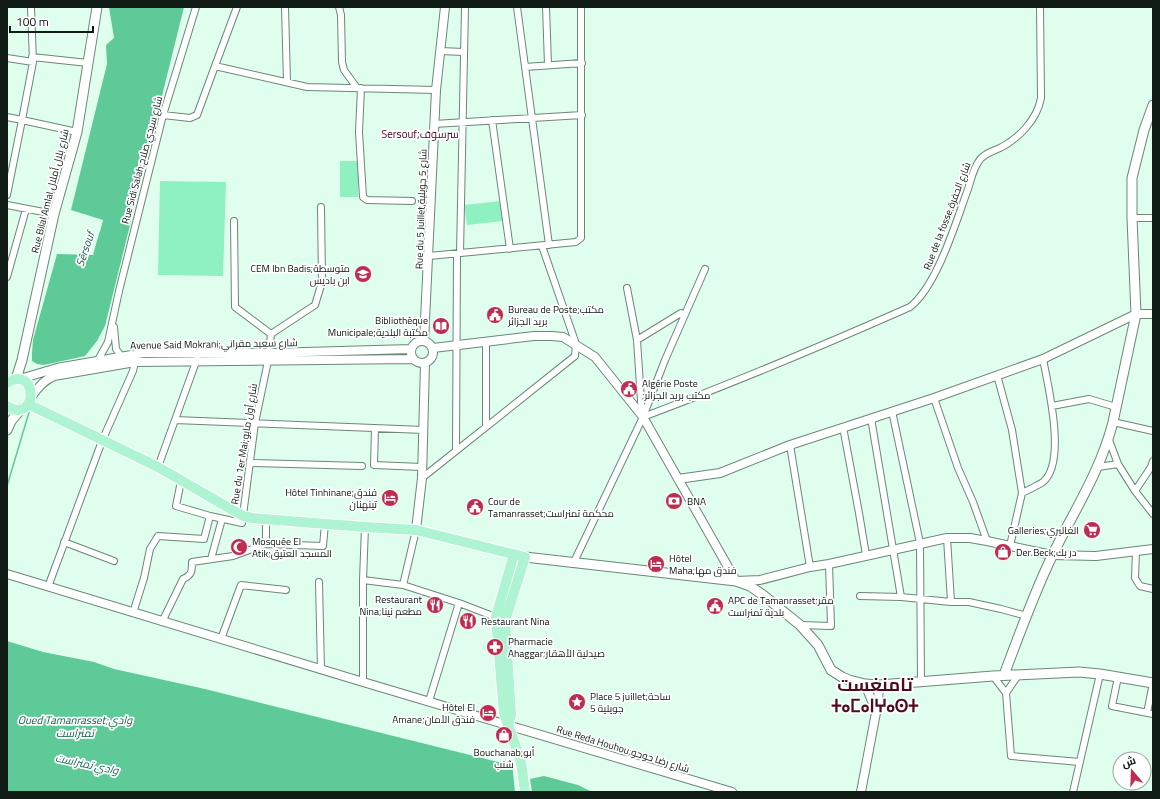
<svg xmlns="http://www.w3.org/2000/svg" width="1160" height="799" font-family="Georgia,Cairo,'Noto Sans Tifinagh',serif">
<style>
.green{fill:#8ff0c0}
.water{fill:#5dca98}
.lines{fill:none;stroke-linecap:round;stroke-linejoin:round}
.stream{stroke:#5dca98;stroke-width:1.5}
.minor-casing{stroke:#6c8678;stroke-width:8}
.tertiary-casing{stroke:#6c8678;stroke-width:10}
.secondary-casing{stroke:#6c8678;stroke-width:11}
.primary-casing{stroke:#fff;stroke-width:12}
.minor{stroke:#fff;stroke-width:6}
.tertiary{stroke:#fff;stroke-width:8}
.secondary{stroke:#fff;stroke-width:9}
.primary{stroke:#aef4d3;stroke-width:10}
.labels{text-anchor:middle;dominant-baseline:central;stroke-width:3.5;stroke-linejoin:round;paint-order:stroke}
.street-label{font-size:10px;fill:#101b15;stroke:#fff}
.poi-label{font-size:10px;fill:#101b15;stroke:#fff;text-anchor:start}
.neighbourhood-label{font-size:11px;fill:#4f0a1d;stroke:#fff}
.water-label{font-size:11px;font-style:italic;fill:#136645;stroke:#fff}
.town-label{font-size:18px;font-weight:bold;fill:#4f0a1d;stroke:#fff}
</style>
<rect width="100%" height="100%" fill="#e0feed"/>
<!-- green -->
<path class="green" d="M340 161H358V197H340Z
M160 181 226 182 223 276 158 275Z
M501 201 503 221 467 225 464 205Z"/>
<!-- water -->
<path class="water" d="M109 7H184L105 326 97 341 85 356 44 365 37 364 32 361V353L33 340 57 254 94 255 103 220 71 210 107 64 106 45 114 38Z
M7 641 43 652 94 662 114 669 205 689 498 762 512 763 515 792H7Z
M544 776 578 785 592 792H532L530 779Z"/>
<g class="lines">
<!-- stream -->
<path class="stream" d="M94 254 100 233
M7 486 30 409"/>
<!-- minor casing -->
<g class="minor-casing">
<path id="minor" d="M237 7 215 66 307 87 436 90
M285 7 287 82
M339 7 341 15 342 62 344 70 357 88
M517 7 549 245
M546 7 548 65
M440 51 464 52
M32 57 88 63
M7 58 33 62
M525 67 582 63
M361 88 359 132 363 197 367 200 412 201
M163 115 190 118 197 115 215 66
M7 117 22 120 33 62 31 7
M492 120 510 249
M434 124 582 115
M7 195 22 120 77 132
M7 205 54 214
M1132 218H1153
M234 221 235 307 271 334
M460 253 465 7
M429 256 576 242 581 238V7
M7 277 26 209
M627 288 637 340 642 416
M114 327 116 349 121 356
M271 334 315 305 322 282 321 207
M637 340 681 313 684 316
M486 342V426
M98 360 108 342 119 291 163 115 196 7
M997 375 1012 430 1022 493
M934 398 958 468 973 502 987 541
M1052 406 1089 399 1116 407
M892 411 920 543 921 681
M643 417C733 383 822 346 910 307 937 286 956 222 968 189 971 180 973 169 979 161 983 154 993 151 1000 148 1019 138 1037 120 1041 98L1040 7
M871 418 901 597
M175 420 424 430
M1113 422 1153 431
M843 427 859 513 866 555
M375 428 374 465 422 467
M1109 440 1118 464 1135 491 1153 514
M790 445 810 567
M456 450 457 254
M250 463 362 466
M158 467 197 359
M1098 467 1118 464
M422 478 575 356 576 344 542 246
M181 481 176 506 210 516 242 523 255 423 268 361 271 334
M1135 491 1151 467 1153 461
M365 527 363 580 403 585
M416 530 403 585 459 603 498 618
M947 538 951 602
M64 542 114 561
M266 544 323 546 325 524
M1010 546 1022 493C1028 490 1037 486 1043 482 1067 462 1048 386 1043 359
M1136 551 1135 578 1140 586 1153 589
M211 559 222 519
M573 564 643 417 665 360 705 269
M319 582 321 670
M48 587 102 441 133 371 135 362
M860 596 901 597 951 602H969L1001 609 1027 616
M133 613 144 578 150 549 158 536 204 539 210 516
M162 622 183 579C192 575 192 571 192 562L233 556 266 544V519
M800 625 831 626 829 564
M221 639 241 585 286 590
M1019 674 1006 693 1011 756 1080 762
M993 676 1006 693
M1118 677 1112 706 1153 714
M363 682V580
M429 701 459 603
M1147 713 1153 683
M1073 792 1100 674"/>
</g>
<!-- tertiary casing -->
<g class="tertiary-casing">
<path id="tertiary" d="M411 352a11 11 0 1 1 22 0a11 11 0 1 1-22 0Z
M424 341 436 90 445 7
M433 348 534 336H552L563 337 595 357 643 417 736 581 760 580 810 567 829 564 947 538H970L987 541 1052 555 1096 556 1153 549
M20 379 57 368 143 353H269L411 349
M32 396C38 387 44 380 54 376L135 362 413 359
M678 479 720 473 790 445 934 398 1043 359 1136 314H1153
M416 530 422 478 425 363
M7 574 363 682 732 792
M865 684 876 711
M861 792 878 702 879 685"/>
</g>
<!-- secondary casing -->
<g class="secondary-casing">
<path id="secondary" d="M16 379 22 360 54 214 77 132 97 7
M7 430 11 421 21 409
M525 557 736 581 750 586 763 595 800 625 818 645 831 670 842 677 849 680 865 684 879 685 993 676 1079 672 1100 674 1153 683
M1004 675C1019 635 1034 593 1053 554 1074 511 1101 470 1113 422L1136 314 1132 218V178L1144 130 1153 105"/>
</g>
<!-- primary casing -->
<g class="primary-casing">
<path id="primary" d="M7 383C39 363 38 426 7 406
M28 404 158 467 243 516 252 518 365 527 416 530 525 557 505 621 511 715 508 725
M514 554 496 617 504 713 521 762 525 792"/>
</g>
<!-- minor -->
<use href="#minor" class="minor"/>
<!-- tertiary -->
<use href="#tertiary" class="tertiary"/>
<!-- secondary -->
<use href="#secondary" class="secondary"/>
<!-- primary -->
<use href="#primary" class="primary"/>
</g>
<!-- icons -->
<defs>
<g id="school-disc" transform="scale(0.9)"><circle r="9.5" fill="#bd2d52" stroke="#fff"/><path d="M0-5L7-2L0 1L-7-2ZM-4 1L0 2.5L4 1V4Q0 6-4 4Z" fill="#fff"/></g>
<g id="civic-disc" transform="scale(0.9)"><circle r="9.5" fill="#bd2d52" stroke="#fff"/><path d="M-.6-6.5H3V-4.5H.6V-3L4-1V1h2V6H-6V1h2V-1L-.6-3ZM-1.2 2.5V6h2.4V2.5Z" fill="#fff"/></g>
<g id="library-disc" transform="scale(0.9)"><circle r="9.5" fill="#bd2d52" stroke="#fff"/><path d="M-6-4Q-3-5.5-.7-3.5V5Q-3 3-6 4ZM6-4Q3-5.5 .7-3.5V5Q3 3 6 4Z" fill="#fff"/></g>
<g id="hotel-disc" transform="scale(0.9)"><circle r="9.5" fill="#bd2d52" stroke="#fff"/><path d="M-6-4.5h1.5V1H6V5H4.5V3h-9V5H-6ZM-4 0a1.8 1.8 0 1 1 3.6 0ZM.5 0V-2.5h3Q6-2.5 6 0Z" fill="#fff"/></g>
<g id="bank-disc" transform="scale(0.9)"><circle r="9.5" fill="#bd2d52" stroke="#fff"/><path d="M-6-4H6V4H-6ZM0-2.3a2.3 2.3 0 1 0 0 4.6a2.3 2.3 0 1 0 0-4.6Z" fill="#fff"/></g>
<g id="supermarket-disc" transform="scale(0.9)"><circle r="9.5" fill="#bd2d52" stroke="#fff"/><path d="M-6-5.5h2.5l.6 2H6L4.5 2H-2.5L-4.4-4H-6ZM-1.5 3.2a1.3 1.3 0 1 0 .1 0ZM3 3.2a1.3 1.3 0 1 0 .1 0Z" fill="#fff"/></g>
<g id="mosque-disc" transform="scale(0.9)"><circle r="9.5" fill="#bd2d52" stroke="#fff"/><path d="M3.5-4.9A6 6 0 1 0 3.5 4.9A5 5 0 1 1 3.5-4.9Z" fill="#fff"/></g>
<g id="shop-disc" transform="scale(0.9)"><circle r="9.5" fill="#bd2d52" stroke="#fff"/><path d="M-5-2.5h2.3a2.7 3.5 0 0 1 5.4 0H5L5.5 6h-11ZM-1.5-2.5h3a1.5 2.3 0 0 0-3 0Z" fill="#fff"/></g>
<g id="restaurant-disc" transform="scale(0.9)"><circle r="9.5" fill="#bd2d52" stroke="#fff"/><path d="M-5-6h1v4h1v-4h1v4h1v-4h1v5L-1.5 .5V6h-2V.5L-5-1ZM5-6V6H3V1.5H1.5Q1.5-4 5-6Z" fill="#fff"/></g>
<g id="pharmacy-disc" transform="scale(0.9)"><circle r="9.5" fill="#bd2d52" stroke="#fff"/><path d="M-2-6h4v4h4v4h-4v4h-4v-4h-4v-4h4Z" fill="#fff"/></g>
<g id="sight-disc" transform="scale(0.9)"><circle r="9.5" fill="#bd2d52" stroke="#fff"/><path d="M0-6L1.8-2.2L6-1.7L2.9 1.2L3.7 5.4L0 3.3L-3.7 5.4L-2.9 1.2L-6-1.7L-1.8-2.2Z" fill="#fff"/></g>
</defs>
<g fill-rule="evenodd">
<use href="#school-disc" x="363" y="274"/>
<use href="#civic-disc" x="495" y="315"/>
<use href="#library-disc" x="441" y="326"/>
<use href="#civic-disc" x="629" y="389"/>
<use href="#hotel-disc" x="390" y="498"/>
<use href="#bank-disc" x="674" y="501"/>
<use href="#civic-disc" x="475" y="507"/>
<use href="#supermarket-disc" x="1092" y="530"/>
<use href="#mosque-disc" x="239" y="547"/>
<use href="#shop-disc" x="1003" y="552"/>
<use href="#hotel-disc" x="656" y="564"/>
<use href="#restaurant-disc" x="435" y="605"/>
<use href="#civic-disc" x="715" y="606"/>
<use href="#restaurant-disc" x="468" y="621"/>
<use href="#pharmacy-disc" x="495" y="647"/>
<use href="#sight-disc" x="577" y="702"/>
<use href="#hotel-disc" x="488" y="713"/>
<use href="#shop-disc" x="504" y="735"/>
</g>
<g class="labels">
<!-- street labels -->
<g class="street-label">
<text transform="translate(142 160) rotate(-75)">Rue Sidi Salah;شارع سيدي صلاح</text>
<text transform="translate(50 191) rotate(-76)">Rue Bilal Amlal,شارع بلال أملال</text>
<text transform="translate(421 209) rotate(-88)">Rue du 5 Juillet,شارع 5 جويلية</text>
<text transform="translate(947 216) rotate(-69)">Rue de la fosse;شارع الحفرة</text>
<text transform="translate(214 344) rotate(-1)">Avenue Said Mokrani;شارع سعيد مقراني</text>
<text transform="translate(244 444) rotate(-81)">Rue du 1er Mai;شارع أول مايو</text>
<text transform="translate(623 749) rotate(17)">Rue Reda Houhou;شارع رضا حوحو</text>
</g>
<!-- poi labels -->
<g class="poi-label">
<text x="350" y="268" text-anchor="end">CEM Ibn Badis;متوسطة<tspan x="350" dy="12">ابن باديس</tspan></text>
<text x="508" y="309">Bureau de Poste;مكتب<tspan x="508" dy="12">بريد الجزائر</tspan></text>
<text x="428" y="320" text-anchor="end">Bibliothèque<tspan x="428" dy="12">Municipale;مكتبة البلدية</tspan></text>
<text x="642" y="383">Algérie Poste<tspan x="642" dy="12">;مكتب بريد الجزائر</tspan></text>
<text x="377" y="492" text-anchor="end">Hôtel Tinhinane;فندق<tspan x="377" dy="12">تينهنان</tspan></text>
<text x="488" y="501">Cour de<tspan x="488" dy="12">Tamanrasset;محكمة تمنراست</tspan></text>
<text x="687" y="501">BNA</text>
<text x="1079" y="530" text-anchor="end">Galleries;الغاليري</text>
<text x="252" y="541">Mosquée El<tspan x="252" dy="12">Atik;المسجد العتيق</tspan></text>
<text x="1016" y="552">Der Beck;در بك</text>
<text x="669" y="558">Hôtel<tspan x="669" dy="12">Maha;فندق مها</tspan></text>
<text x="422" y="599" text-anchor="end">Restaurant<tspan x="422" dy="12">Nina;مطعم نينا</tspan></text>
<text x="728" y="600">APC de Tamanrasset;مقر<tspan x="728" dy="12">بلدية تمنراست</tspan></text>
<text x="481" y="621">Restaurant Nina</text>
<text x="508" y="641">Pharmacie<tspan x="508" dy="12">Ahaggar;صيدلية الأهقار</tspan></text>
<text x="590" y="696">Place 5 juillet;ساحة<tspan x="590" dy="12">5 جويلية</tspan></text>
<text x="475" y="707" text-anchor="end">Hôtel El<tspan x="475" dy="12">Amane;فندق الأمان</tspan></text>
<text x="504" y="752" text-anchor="middle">Bouchanab;أبو<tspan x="504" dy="12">شنب</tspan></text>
</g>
<!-- neighbourhood labels -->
<g class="neighbourhood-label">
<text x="420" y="134">Sersouf;سرسوف</text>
</g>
<!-- water labels -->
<g class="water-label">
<text transform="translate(85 249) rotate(-71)">Sêrsouf</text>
<text x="75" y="720">Oued Tamanrasset;وادي<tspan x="75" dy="13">تمنراست</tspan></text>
<text transform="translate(87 764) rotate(12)">وادي تمنراست</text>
</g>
<!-- town labels -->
<g class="town-label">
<text x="875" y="684">تامنغست<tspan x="875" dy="21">ⵜⴰⵎⴰⵏⵖⴰⵙⵜ</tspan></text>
</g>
</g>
<!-- border -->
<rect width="1160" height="799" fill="none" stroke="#101b15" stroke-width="16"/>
<!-- north arrow -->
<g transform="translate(1132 771) rotate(341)"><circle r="19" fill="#ffffff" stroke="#9fa4a1"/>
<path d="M0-3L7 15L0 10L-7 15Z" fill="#bd2d52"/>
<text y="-6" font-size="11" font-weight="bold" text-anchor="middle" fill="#101b15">ش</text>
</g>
<!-- scale -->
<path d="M10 26v6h83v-6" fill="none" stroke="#101b15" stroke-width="2"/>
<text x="16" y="26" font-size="12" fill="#101b15" stroke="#ffffff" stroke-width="3" paint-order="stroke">100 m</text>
</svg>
